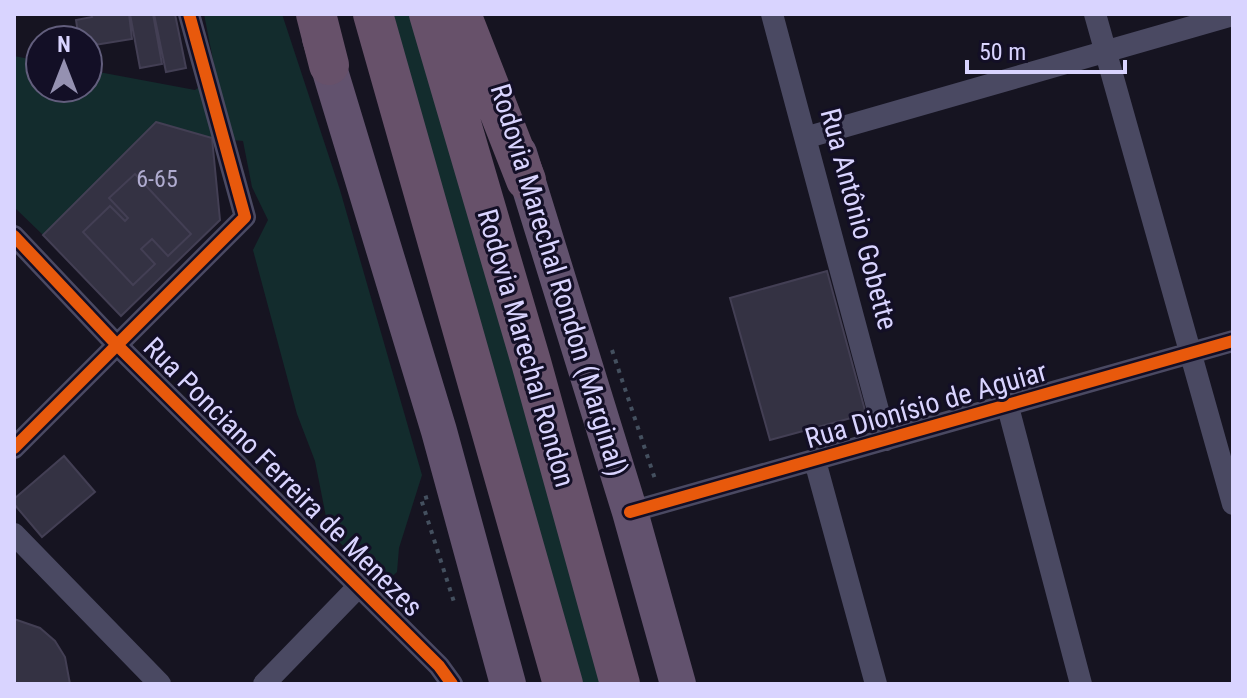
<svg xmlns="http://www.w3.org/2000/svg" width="1247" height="698" font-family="'Roboto Condensed',sans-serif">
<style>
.green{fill:#132c2d}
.building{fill:#343243;stroke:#433f54;stroke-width:2}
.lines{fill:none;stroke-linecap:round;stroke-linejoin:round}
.path{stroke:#44505f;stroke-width:4;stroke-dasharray:4 6;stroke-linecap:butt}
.minor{stroke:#4a4962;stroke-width:22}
.trunk{stroke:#62526e;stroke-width:36}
.motorway{stroke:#67516a;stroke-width:40}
.cycleway-casing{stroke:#130f26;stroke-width:17}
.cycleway{stroke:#e8590c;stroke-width:12}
.labels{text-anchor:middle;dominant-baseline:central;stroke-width:6;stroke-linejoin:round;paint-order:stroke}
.number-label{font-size:24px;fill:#b0acd0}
.street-label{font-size:28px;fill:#d9d4ff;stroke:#130f26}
</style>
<rect width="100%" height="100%" fill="#161421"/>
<!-- green -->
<path class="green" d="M204 14H282L340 190 422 475 399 548 397 572 383 585 329 532 315 461 297 414 253 250 268 220 252 187 243 141 212 138 156 122 43 235 14 207V56L40 61V88H88V70L195 90 216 75Z
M387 14H417L606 684H577Z"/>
<!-- building -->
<path class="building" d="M91 14H129L132 39 88 46V40H79L76 20 92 17Z
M130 14H153L162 64 140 68Z
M154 14H175L186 68 166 72Z
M156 122 212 138 220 220 121 316 43 235Z
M135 174 191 234 168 256 152 239 141 249 155 264 133 285 83 232 110 206 125 221 128 218 109 198Z
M827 271 866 414 770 440 730 298Z
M64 456 95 492 42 537 14 504V499Z
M14 619 40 628 55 641 65 657 70 684H14Z"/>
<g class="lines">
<!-- path -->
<path class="path" d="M612 350 656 482
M428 497 421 499 454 602"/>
<!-- minor -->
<path class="minor" d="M772 14 886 440
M1095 14 1233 504
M808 137 1233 15
M14 236 116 344 439 666 452 684
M1008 407 1081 684
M14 448 245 217 189 14
M815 461 876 684
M630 512 1233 341
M14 534 160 684
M264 684 358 587"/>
<!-- trunk -->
<path class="trunk" d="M320 38 439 431 508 684
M519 153 630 512 678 684"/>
<!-- motorway -->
<path class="motorway" d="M316 14 329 65
M373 14 563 684
M429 14 531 362 620 684
M461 14 526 180"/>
<!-- cycleway casing -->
<g class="cycleway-casing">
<path id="cycleway" d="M14 236 116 344 439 666 452 684
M14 448 245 217 189 14
M630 512 1233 341"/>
</g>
<!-- cycleway -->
<use href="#cycleway" class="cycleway"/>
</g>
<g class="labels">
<!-- number labels -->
<g class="number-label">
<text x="157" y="179">6-65</text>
</g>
<!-- street labels -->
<g class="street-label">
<text transform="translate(859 219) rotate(75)">Rua Antônio Gobette</text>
<text transform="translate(559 280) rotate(73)">Rodovia Marechal Rondon (Marginal)</text>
<text transform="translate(526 348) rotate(74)">Rodovia Marechal Rondon</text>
<text transform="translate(926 405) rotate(-16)">Rua Dionísio de Aguiar</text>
<text transform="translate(283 477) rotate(45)">Rua Ponciano Ferreira de Menezes</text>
</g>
</g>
<!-- border -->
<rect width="1247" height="698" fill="none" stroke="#d9d4ff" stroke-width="32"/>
<!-- north arrow -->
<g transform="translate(64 64)"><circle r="38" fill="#130f26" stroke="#625e7d" stroke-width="2"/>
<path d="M0-6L14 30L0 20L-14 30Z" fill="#9591b1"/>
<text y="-12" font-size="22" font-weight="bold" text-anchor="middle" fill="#d9d4ff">N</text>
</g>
<!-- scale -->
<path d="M967 60v12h158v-12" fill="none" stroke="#d9d4ff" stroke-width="4"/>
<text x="979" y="60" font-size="24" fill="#d9d4ff" stroke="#130f26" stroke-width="6" paint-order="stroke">50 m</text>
</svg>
